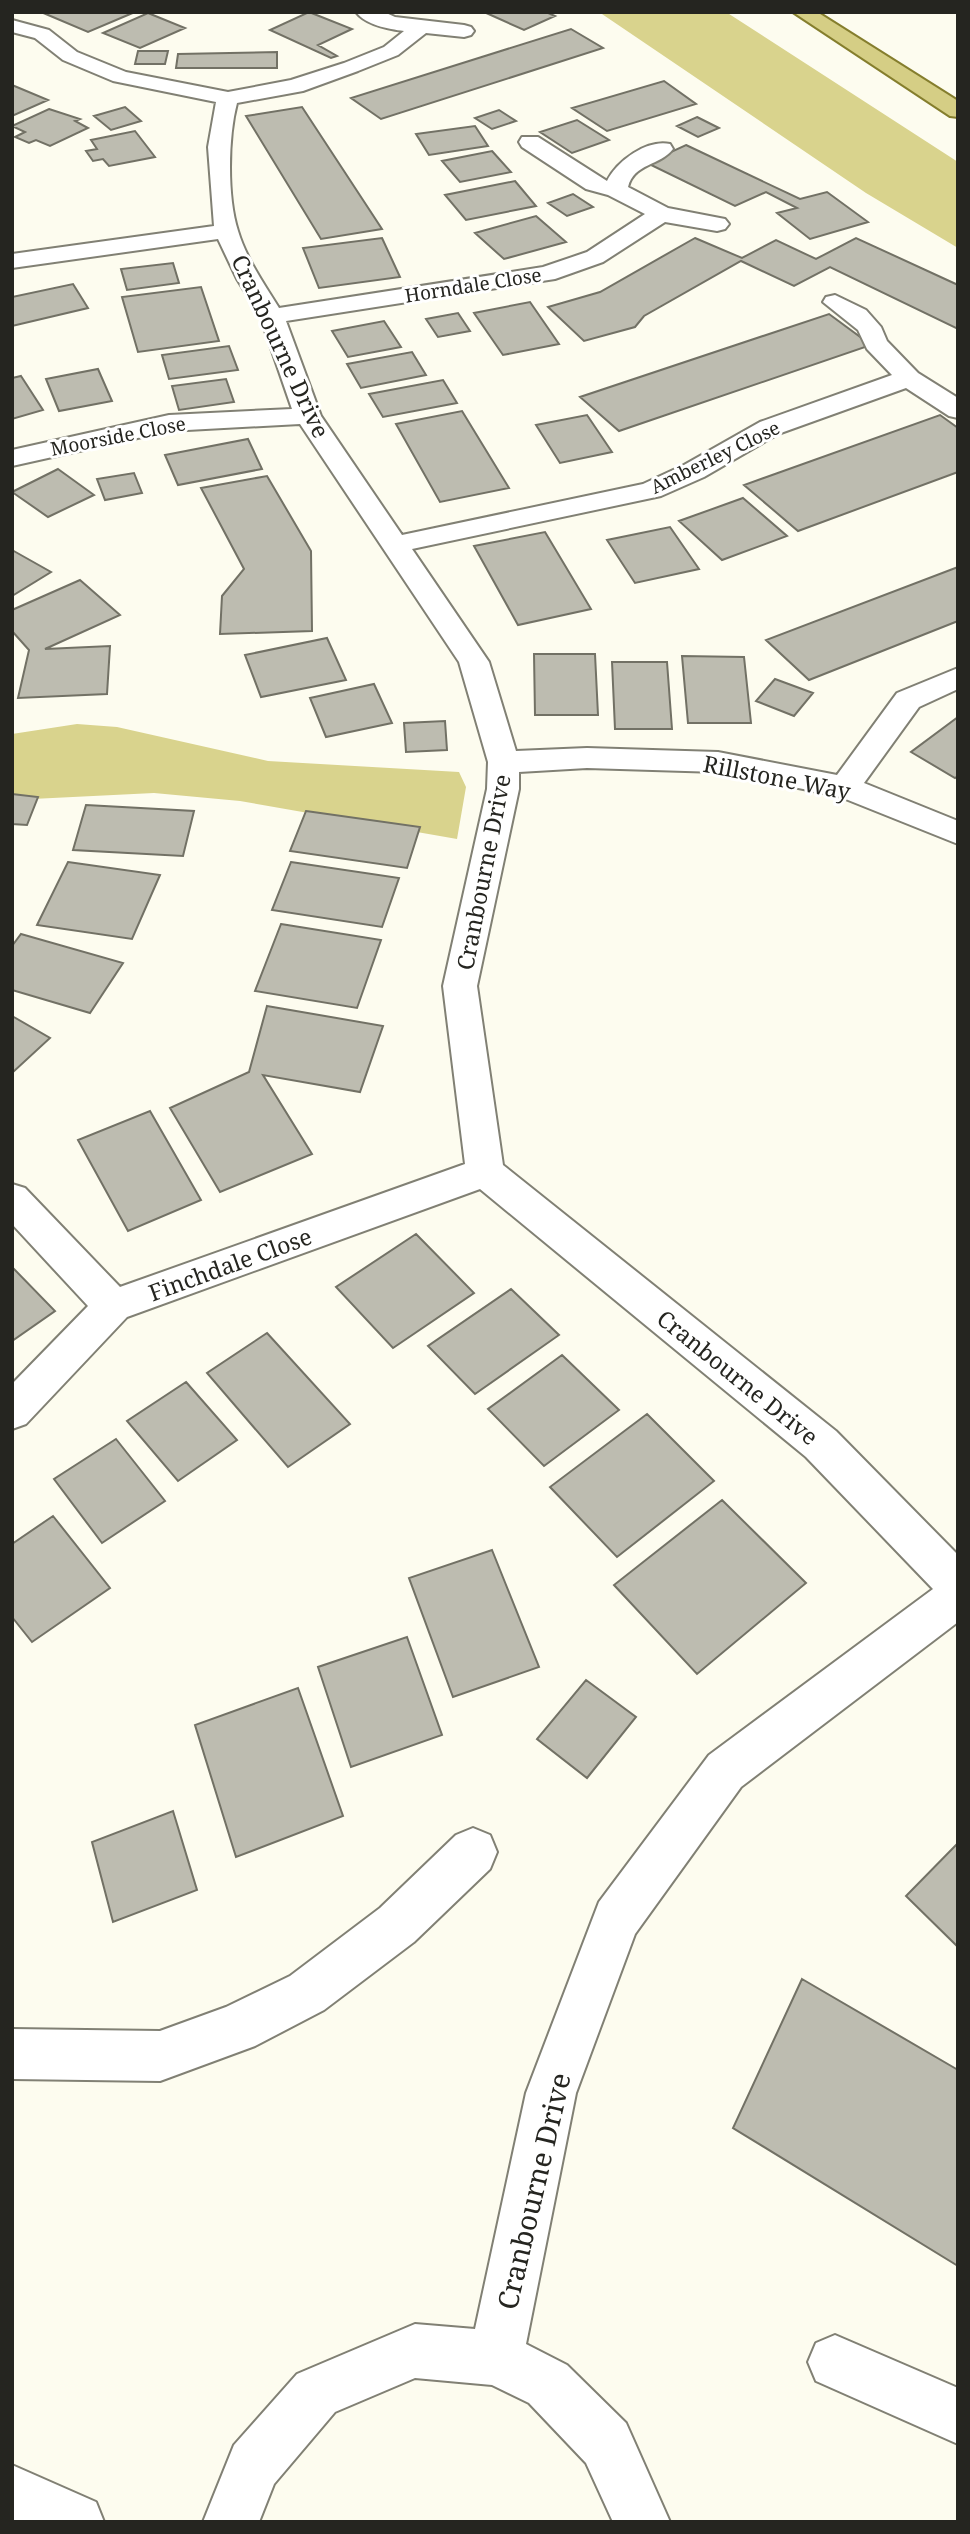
<svg xmlns="http://www.w3.org/2000/svg" width="970" height="2534" font-family="'Noto Serif',serif">
<style>
.green{fill:#d9d38d}
.building{fill:#bdbcb0;stroke:#727165;stroke-width:2}
.lines{fill:none;stroke-linecap:round;stroke-linejoin:round}
.minor-casing{stroke:#818074;stroke-width:4}
.major-casing{stroke:#857e2d;stroke-width:4}
.minor{fill:#fff;fill-rule:evenodd}
.major{fill:#d5ce85;fill-rule:evenodd}
.labels{text-anchor:middle;dominant-baseline:central;stroke-width:6;stroke-linejoin:round;paint-order:stroke}
.far-street-label{font-size:19px;fill:#252520;stroke:#fff}
.street-label{font-size:23px;fill:#252520;stroke:#fff}
.near-street-label{font-size:28px;fill:#252520;stroke:#fff}
</style>
<rect width="100%" height="100%" fill="#fdfcef"/>
<!-- green -->
<path class="green" d="M599 12H726L958 162V248L866 193Z
M77 724 117 727 268 761 459 772 466 787 457 839 240 801 154 793 12 800V734Z"/>
<!-- building -->
<path class="building" d="M41 12H135L88 32Z
M309 12 352 29 318 45 337 56 331 58 270 30Z
M484 12H546L555 16 524 30Z
M148 13 185 28 140 48 103 33Z
M571 29 603 48 381 119 351 98Z
M138 51H168L165 64H135Z
M277 52V68H176L178 54Z
M664 81 696 104 607 131 572 108Z
M12 85 48 100 12 116Z
M125 107 141 121 111 130 94 116Z
M302 107 382 229 321 239 246 116Z
M49 109 80 119 75 121 88 128 50 146 36 140 29 143 15 137 25 132 12 126Z
M499 110 516 121 492 129 475 118Z
M697 117 719 128 698 137 677 126Z
M577 120 609 140 572 153 540 132Z
M475 126 488 146 429 155 416 134Z
M135 131 155 157 109 166 103 159 93 161 86 151 97 149 91 140Z
M686 145 800 199 827 192 868 222 810 239 777 213 797 208 766 192 735 206 647 163Z
M492 151 511 172 460 182 442 161Z
M515 181 536 206 466 220 445 195Z
M573 194 593 207 567 216 548 203Z
M536 216 566 242 504 259 475 233Z
M382 238 400 277 319 288 303 248Z
M695 238 742 258 776 240 816 259 856 238 958 285V329L830 267 794 286 741 261 644 316 635 327 584 341 548 307 600 292Z
M173 263 179 283 127 290 121 269Z
M73 284 88 308 12 326V297Z
M201 287 219 341 138 352 122 297Z
M530 302 559 344 503 355 474 313Z
M458 313 470 331 438 337 426 319Z
M829 314 871 345 619 431 580 397Z
M384 321 401 347 348 357 332 331Z
M229 346 238 370 169 379 162 355Z
M412 352 426 375 361 388 347 364Z
M98 369 112 401 59 411 46 379Z
M21 376 43 410 12 419V378Z
M226 379 234 402 179 410 172 386Z
M443 380 457 403 383 417 369 394Z
M462 411 509 488 440 502 396 424Z
M587 415 612 452 560 463 536 425Z
M940 415 958 428V472L798 531 744 485Z
M248 439 262 469 178 485 165 455Z
M58 469 94 495 48 517 12 492Z
M134 473 142 493 105 500 97 479Z
M267 476 311 551 312 631 220 634 222 596 244 569 201 488Z
M743 498 787 536 722 560 679 521Z
M670 527 699 569 635 583 607 540Z
M545 532 591 609 518 625 474 546Z
M12 550 51 572 12 596Z
M958 567V621L809 680 766 640Z
M80 580 120 615 45 649 110 646 107 694 18 698 29 650 12 631V610Z
M327 638 346 680 261 697 245 655Z
M534 654H595L598 715H535Z
M682 656 744 657 751 723H688Z
M612 662H667L672 729H615Z
M775 679 813 693 794 716 756 701Z
M374 684 392 723 326 737 310 698Z
M958 717V776L955 778 911 752Z
M445 721 447 750 406 752 404 723Z
M12 794 38 797 27 825 12 824Z
M86 805 194 811 183 856 73 850Z
M306 811 420 827 407 868 290 851Z
M68 862 160 875 132 939 37 925Z
M291 862 399 878 382 927 272 910Z
M281 924 381 940 357 1008 255 991Z
M21 934 123 963 90 1013 12 990V946Z
M267 1006 383 1026 360 1092 263 1075 312 1154 220 1192 170 1108 249 1072Z
M12 1016 50 1038 12 1073Z
M150 1111 201 1200 128 1231 78 1140Z
M416 1234 474 1293 393 1348 336 1287Z
M14 1269 55 1311 12 1341V1270Z
M511 1289 559 1335 475 1394 428 1346Z
M267 1333 350 1424 288 1467 207 1373Z
M562 1355 619 1410 544 1466 488 1409Z
M186 1382 237 1440 178 1481 127 1421Z
M647 1414 714 1481 617 1557 550 1487Z
M116 1439 165 1501 102 1543 54 1479Z
M722 1500 806 1583 697 1674 614 1585Z
M53 1516 110 1588 32 1642 12 1617V1544Z
M492 1550 539 1667 453 1697 409 1578Z
M407 1637 442 1735 351 1767 318 1667Z
M586 1680 636 1717 587 1778 537 1739Z
M298 1688 343 1816 236 1857 195 1725Z
M173 1811 197 1890 113 1922 92 1842Z
M958 1843V1947L906 1896Z
M802 1979 958 2070V2266L733 2128Z"/>
<g class="lines">
<!-- minor casing -->
<g class="minor-casing">
<path id="minor" d="M356 12H384L395 17 464 25 471 27 474 31 471 35 464 37 426 33 398 55 358 71 303 91 237 103C228 137 227 197 238 231 246 258 264 284 279 308L543 267 587 252 645 214 608 195 586 189 522 147 519 142 522 137H538L607 181C617 161 647 139 670 144L673 149C660 166 634 163 628 187L668 208 725 219 729 224 725 229 717 231 665 222 603 262 555 279 286 321 321 416 402 535 643 484 684 465 760 422 892 375 867 349 858 330 823 302 826 297 835 295 866 310 881 327 887 341 918 373 958 398V418L949 416 906 388 778 434 704 477 661 496 412 549 489 662 516 751 587 748 718 752 837 775 897 693 958 668V689L919 707 864 783 958 821V844L838 796 718 772 587 768 519 772V789L477 986 503 1165 836 1431 958 1555V1622L741 1787 635 1934 576 2093 526 2344 567 2365 626 2423 670 2522H613L586 2463 529 2403 492 2385 415 2378 335 2412 274 2484 259 2522H203L234 2445 297 2374 415 2324 475 2329 526 2093 599 1902 709 1755 933 1589 806 1457 480 1189 127 1317 26 1424 12 1429V1384L88 1306 12 1224V1184L25 1188 120 1287 465 1164 443 986 487 789 488 762 459 662 300 424 169 431 12 466V450L169 415 292 409 260 316 237 279 218 239 12 268V254L214 226 208 147 216 102 113 81 63 60 35 38 12 32V20L49 30 77 52 126 72 228 92 291 80 344 63 384 47 404 31C388 29 366 25 356 12Z
M473 1828 490 1835 497 1852 490 1869 414 1942 324 2010 255 2046 160 2081 12 2079V2029L160 2031 226 2007 290 1976 380 1908 456 1835Z
M835 2335 958 2388V2444L816 2381 808 2362 816 2343Z
M12 2465 96 2502 104 2522H12Z"/>
</g>
<!-- major casing -->
<g class="major-casing">
<path id="major" d="M793 12H817L958 101V117L950 116Z"/>
</g>
<!-- minor -->
<use href="#minor" class="minor"/>
<!-- major -->
<use href="#major" class="major"/>
</g>
<g class="labels">
<!-- far-street labels -->
<g class="far-street-label">
<text transform="translate(473 285) rotate(-9)">Horndale Close</text>
<text transform="translate(118 436) rotate(-11)">Moorside Close</text>
<text transform="translate(715 457) rotate(-26)">Amberley Close</text>
</g>
<!-- street labels -->
<g class="street-label">
<text transform="translate(281 346) rotate(65)">Cranbourne Drive</text>
<text transform="translate(777 777) rotate(11)">Rillstone Way</text>
<text transform="translate(483 872) rotate(-79)">Cranbourne Drive</text>
<text transform="translate(230 1264) rotate(-20)">Finchdale Close</text>
<text transform="translate(738 1377) rotate(39)">Cranbourne Drive</text>
</g>
<!-- near-street labels -->
<g class="near-street-label">
<text transform="translate(533 2191) rotate(-77)">Cranbourne Drive</text>
</g>
</g>
<!-- border -->
<rect width="970" height="2534" fill="none" stroke="#252520" stroke-width="28"/>
</svg>
